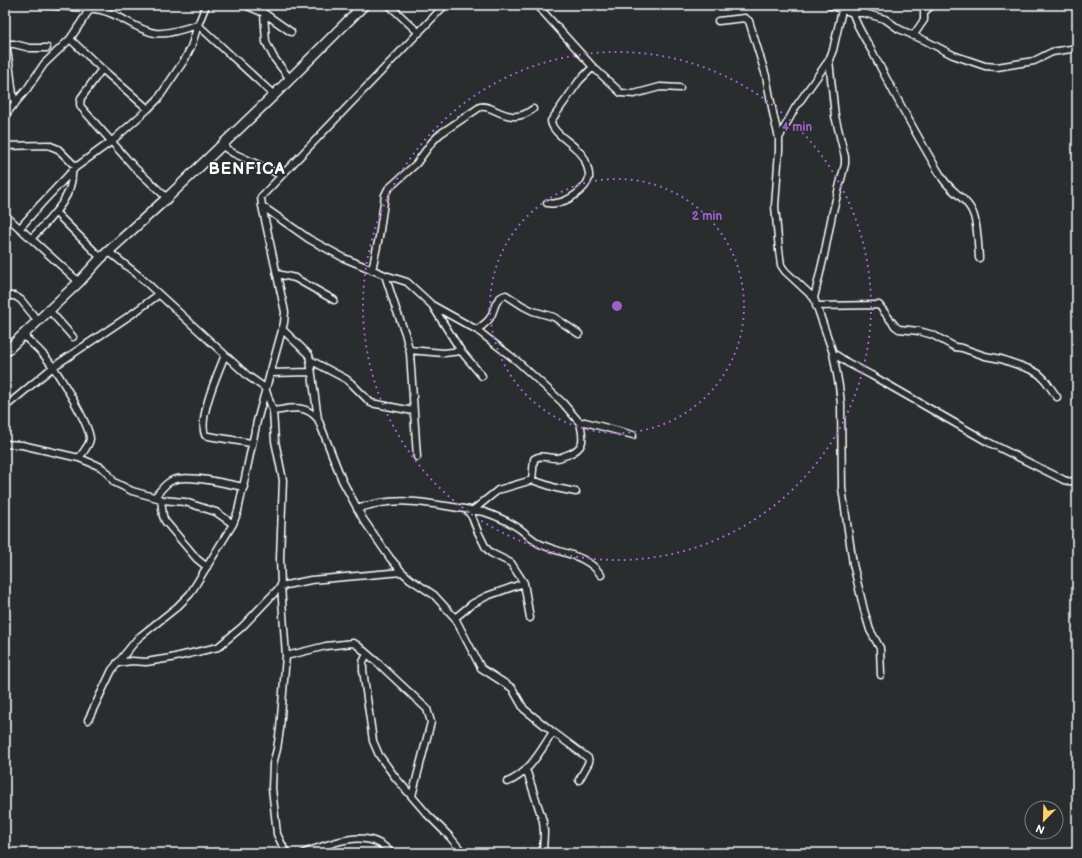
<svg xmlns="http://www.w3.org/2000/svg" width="1082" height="858" font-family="'Balsamiq Sans',sans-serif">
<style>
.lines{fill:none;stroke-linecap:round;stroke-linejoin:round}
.minor-casing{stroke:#fff;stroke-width:9}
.primary-casing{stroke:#fff;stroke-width:12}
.minor{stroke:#2a2d2e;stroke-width:6}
.primary{stroke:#2a2d2e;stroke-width:9}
.ring{fill:none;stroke:#9c61cf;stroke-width:2;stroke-dasharray:2 4}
.labels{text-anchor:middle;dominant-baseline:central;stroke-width:3;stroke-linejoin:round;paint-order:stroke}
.district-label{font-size:16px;font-weight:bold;letter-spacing:1px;fill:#fff;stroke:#2a2d2e}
.centre{fill:#9c61cf;stroke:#2a2d2e;stroke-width:2}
.ring-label{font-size:12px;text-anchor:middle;font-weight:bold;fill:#9c61cf;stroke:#2a2d2e;stroke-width:3;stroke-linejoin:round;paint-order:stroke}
</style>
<rect width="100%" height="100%" fill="#2a2d2e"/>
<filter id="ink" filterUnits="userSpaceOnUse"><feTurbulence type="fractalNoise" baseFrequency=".025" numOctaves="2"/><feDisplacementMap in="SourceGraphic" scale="8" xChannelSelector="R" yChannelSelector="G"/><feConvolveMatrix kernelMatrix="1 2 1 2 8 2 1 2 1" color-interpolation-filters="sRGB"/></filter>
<g filter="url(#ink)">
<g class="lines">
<!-- minor casing -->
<g class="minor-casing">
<path id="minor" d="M46 5C64 7 83 7 101 10 120 14 136 30 155 33 168 35 185 28 198 25L274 95
M245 5 264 13 291 32
M389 5 419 33
M537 5 593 67 621 93 634 94 660 87 680 88
M829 5 853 13H864L885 19 899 29 926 41 953 55 985 66 997 67 1034 61 1052 52 1077 48
M851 5C853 21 866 40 874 55 896 97 918 139 943 179 952 193 969 199 974 216 978 229 978 245 979 258
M264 13 266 42 274 58 290 79
M718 21 745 18 749 21 766 76 774 118 779 138
M913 36 924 20V12L932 5
M70 39 102 69 148 109
M5 43C11 62 10 84 15 104
M5 44H14L30 48H47
M829 60 835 116 845 157V164L832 215 824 256 814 298 833 353 848 363 871 375 988 442 1064 480C1069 482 1072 482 1077 479
M102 69 81 98 80 104 81 107 134 167 167 198
M5 115 27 89 44 64 70 39 90 9
M221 145 233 153 281 175
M5 146 48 145 58 149 76 167
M547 203C549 203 553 204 556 203 567 202 586 190 589 178 590 173 587 166 585 160 580 146 552 135 551 121L579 81 593 67
M262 206 309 239 344 258 385 275 407 282 432 305 477 330 517 361 562 402 580 423 585 422 633 435
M55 212 101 258
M5 215 79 282
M20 228 41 204 76 167 112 141 148 109 158 99 185 59 191 47 198 25 206 5
M32 238C48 220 74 198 72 171
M108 251 138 275 248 376 265 388 273 411 275 441 283 480 280 558 281 586 242 627 218 647 171 658 146 662 132 661 117 663
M372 270 379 237 385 195 388 189 416 164 432 142 440 134 480 107C485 106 487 107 492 109 508 117 519 120 533 109
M277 274 295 278 334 300
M385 275 396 309 405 333 410 353 417 457
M5 296H15L21 300 38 321
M814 298 785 271 781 265 779 250 775 206 779 150V138L795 108 829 60 833 50 842 10
M432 305 461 351 482 376
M816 306 879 305 895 326 899 329 919 331 933 335 955 347 962 348 985 356 1001 359 1032 370 1039 374 1045 380 1057 397
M49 310 73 337
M282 329 309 355 310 360 318 419 342 480 363 519 390 558 402 572 410 579 434 595 455 618 481 668 512 688 524 709 553 732C541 750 528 775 507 782
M477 330C481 326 487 323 490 318 495 310 494 298 506 295L523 306 533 311 554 317 579 334
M23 335C31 343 40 350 47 359 57 371 90 425 90 439 89 446 83 452 79 458
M409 350 444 353 461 351
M833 353 839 386 841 404 842 488 848 530 853 564 864 610 870 630 880 648 881 675
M225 355C218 373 198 417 205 435L208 436 251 443
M310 360 346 379 351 383 371 403 413 411
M270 373 311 372
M5 407 53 367 132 314 158 295
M273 411C291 409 304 403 318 419
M5 444 22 445 79 458 101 467 107 472 114 482 132 491 161 499 163 516 165 521 197 559 207 567
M532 480 534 459C541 454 547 458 555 458 559 459 563 456 567 455 585 448 584 440 580 423
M155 497C160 491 166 482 173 480 188 474 227 484 244 487
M162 500 185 502 216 512 233 524
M357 509C401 493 439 506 484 512 496 516 510 522 520 529 526 534 532 539 538 543 559 554 586 553 601 575
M467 510 472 517 478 532 486 548 491 553 511 563 524 583 530 618
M472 511 498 490 532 480 556 488 576 492
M455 618 472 604 487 596 524 583
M367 654 363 662V670L373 741 379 755 395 777 427 814 450 837 463 853
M286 656 326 646 353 643 357 645 378 663 427 709 431 722 412 796
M88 720 112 670 138 638 177 607 190 594 233 524 238 511 257 421 284 323 285 312 262 206 261 197 445 5
M553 732 588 758 589 762 579 780
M526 769 543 821 544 832 543 853
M286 853 277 834 272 788 273 764 277 749 280 729 286 656 281 586 311 580 402 572
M304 853C332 843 368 826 391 853"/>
</g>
<!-- primary casing -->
<g class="primary-casing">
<path id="primary" d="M5 352 79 282 101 258 167 198 274 95 364 5"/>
</g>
<!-- minor -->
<use href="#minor" class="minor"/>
<!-- primary -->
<use href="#primary" class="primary"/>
</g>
</g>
<!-- distance rings -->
<g class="ring">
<circle cx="617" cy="306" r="127"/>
<circle cx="617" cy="306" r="254"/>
</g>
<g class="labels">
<!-- district labels -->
<g class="district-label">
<text x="247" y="169">BENFICA</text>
</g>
</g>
<circle cx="617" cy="306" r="6" class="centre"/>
<g class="ring-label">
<text x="797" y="131">4 min</text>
<text x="707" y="220">2 min</text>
</g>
<!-- margin -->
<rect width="1082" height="858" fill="none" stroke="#2a2d2e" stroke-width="20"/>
<rect x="10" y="10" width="1062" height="838" fill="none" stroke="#fff" stroke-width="1.5" filter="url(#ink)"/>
<!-- north arrow -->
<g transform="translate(1044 820) rotate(203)"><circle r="19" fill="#2a2d2e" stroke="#7f8182"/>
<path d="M0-3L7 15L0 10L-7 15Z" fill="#ffd166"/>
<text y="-6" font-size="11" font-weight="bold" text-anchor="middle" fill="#ffffff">N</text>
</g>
</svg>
